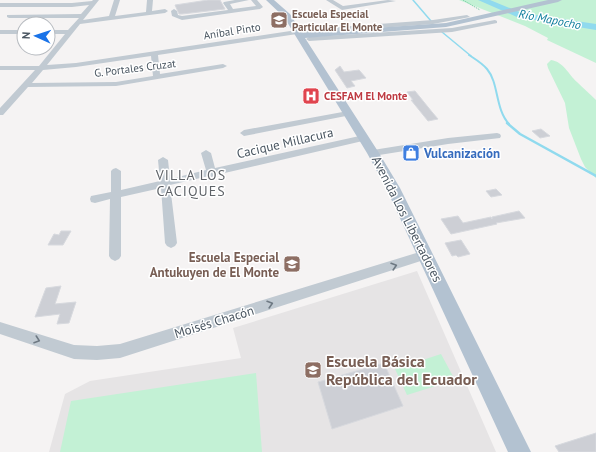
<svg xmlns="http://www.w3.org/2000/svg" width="596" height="452" font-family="'PT Sans',sans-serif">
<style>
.education{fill:#e6e4e5}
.green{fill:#c3f1d5}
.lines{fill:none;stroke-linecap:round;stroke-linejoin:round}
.stream-far2{stroke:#90daee;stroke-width:1.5}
.stream-far1{stroke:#90daee;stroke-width:2}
.stream{stroke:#90daee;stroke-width:2.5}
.river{fill:#90daee;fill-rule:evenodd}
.building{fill:#cdcfd5;stroke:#d7d9de}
.path{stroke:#7ad0a6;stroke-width:1;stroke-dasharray:1.5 1;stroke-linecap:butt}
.minor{fill:#c1cad2;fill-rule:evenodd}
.major{fill:#b3c2d1;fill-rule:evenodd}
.oneway{stroke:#6e7983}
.labels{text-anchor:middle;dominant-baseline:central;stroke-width:3;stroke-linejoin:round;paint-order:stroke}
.far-education-label{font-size:11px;font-weight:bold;fill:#785e54;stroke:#fff;text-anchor:start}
.far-street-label{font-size:11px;fill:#4a5661;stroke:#fff}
.far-health-label{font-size:11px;font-weight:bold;fill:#be3a42;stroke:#fff;text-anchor:start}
.far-water-label{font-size:12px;font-style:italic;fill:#0c7c9b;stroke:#fff}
.street-label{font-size:13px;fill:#4a5661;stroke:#fff}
.shop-label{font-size:13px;font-weight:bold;fill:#366cbe;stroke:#fff;text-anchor:start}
.education-label{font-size:13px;font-weight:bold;fill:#785e54;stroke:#fff;text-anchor:end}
.neighbourhood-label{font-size:14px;letter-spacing:1px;fill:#5f6368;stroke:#fff}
.near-education-label{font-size:16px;font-weight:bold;fill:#785e54;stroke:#fff;text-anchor:start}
</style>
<rect width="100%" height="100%" fill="#f5f3f3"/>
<!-- education -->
<path class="education" d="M417 271 496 452H49L65 394 90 381 241 358 233 328Z"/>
<!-- green -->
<path class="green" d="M459 0H596V63L547 40 548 38 525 26Z
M551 60C564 62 568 74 577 82 583 88 590 94 596 100V178L585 167 581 159 569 128 565 103 548 68 547 64Z
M441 354 455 380 407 395 395 369Z
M256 373 262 452H60L71 401Z"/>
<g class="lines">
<!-- stream-far2 -->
<path class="stream-far2" d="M413 0 431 21
M442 32 471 56"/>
<!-- stream-far1 -->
<path class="stream-far1" d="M469 55C475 59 482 63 487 69 499 83 495 109 509 124"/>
<!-- stream -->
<path class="stream" d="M507 123 520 134 596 176"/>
<!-- river -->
<path class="river" d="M478 0H490L522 13 596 24V30L517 17Z"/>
</g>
<!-- building -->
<path class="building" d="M208 0H220L225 9 182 14H179L175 5Z
M340 66 344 72 359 70 366 78 351 81 355 86 347 88 335 70Z
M415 91 432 112 438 119 428 121 411 100H413L407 92Z
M541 129 550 136 540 138 532 131Z
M496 189 502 195 491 197 486 191Z
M519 211 525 218 496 223 497 224 451 234 441 219 458 216 463 223 491 217 492 219V217Z
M61 231H71L63 245H48L54 234 59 235Z
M461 240 470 254 458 257 456 255 452 256 445 243Z
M61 286 55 304 76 302 69 323 57 324 60 314 35 317 46 288Z
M384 363 403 406 332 429 318 382Z
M596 433V452H559L555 446Z"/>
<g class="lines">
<!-- path -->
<path class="path" d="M463 0 480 10"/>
<!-- minor -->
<path class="minor" d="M93 0H99L83 20 109 16 114 0H120L115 16 146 12 147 0H153L152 11 165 9 168 11 165 13 80 24 47 65 76 63 297 30 433 20 467 15 470 17 433 24 297 34 158 55 160 74 223 64 227 66 223 68 116 86 28 87 3 115H0V108L35 70H0V66H39L65 34H48V30H68L79 18H9L7 17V15L81 14 89 5 72 7H0V3H72L92 1ZM151 56 153 76 116 82 32 83 43 70 76 67Z
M235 0H249L230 4 233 9 256 6 251 0H257L263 7 260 9 182 20 172 16 171 11 174 9 177 11 178 15 182 16 228 10 223 3 224 2Z
M326 0H333L343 6 388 0 396 1 342 10Z
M495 20 497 21V23L452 32 309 41 306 39 309 37 452 28Z
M0 30H24V34H0Z
M348 111H351L352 113 351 115 244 136 240 133 244 130Z
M497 133 500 134 501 136 500 138 448 144 373 156 368 153 373 150 448 138Z
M364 135 368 138 367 140 216 175 212 177 209 176 170 185 177 243 175 246 171 248 167 246 165 243 161 188 121 197V256L119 259 115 261 111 259 109 256 110 199 95 203 91 202 90 199 91 196 111 192V171L113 169 116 168 121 171V190L160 181 158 160 163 157 168 160 170 179 206 170 201 153 206 150 211 153 215 168Z
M426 250 430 252 432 255 430 258 120 358 97 360 74 359 0 334V322L74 345 97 346 120 344Z"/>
<!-- major -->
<path class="major" d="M266 0H274L290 14 302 33 446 23 548 0H562L558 2 446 27 305 38 379 153 400 188 531 452H508L386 188 367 153 284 17Z"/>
</g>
<!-- one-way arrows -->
<defs><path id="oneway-chevron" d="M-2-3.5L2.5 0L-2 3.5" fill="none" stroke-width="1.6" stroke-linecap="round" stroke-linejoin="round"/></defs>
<g class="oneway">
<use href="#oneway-chevron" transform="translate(394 266) rotate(-17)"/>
<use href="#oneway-chevron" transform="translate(270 304) rotate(-17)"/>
<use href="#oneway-chevron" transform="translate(37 340) rotate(19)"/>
</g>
<!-- icons -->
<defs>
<g id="school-square" transform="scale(0.9)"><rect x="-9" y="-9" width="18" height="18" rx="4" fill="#8d6e63" stroke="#fff"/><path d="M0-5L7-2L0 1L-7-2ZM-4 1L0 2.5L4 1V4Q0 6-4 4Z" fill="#fff"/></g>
<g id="hospital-square" transform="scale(0.9)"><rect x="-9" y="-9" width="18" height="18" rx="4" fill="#e0444e" stroke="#fff"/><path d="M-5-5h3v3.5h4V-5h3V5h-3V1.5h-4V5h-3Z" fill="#fff"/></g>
<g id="shop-square" transform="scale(0.9)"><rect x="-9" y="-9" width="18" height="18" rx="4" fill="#3f7fe0" stroke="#fff"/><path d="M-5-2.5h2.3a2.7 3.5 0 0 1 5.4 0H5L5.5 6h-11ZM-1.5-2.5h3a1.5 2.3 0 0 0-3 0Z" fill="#fff"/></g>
</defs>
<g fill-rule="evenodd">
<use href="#school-square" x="279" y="20"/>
<use href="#hospital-square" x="311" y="96"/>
<use href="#shop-square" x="411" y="153"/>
<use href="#school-square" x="292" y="264"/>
<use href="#school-square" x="313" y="370"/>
</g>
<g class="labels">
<!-- far-education labels -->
<g class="far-education-label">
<text x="292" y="14">Escuela Especial<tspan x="292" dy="13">Particular El Monte</tspan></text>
</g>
<!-- far-street labels -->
<g class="far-street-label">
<text transform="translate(232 31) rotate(-9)">Aníbal Pinto</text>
<text transform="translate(135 68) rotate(-7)">G. Portales Cruzat</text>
</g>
<!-- far-health labels -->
<g class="far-health-label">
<text x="324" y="96">CESFAM El Monte</text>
</g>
<!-- far-water labels -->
<g class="far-water-label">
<text transform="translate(550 19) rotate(11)">Río Mapocho</text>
</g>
<!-- street labels -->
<g class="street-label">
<text transform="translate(285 143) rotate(-13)">Cacique Millacura</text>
<text transform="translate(407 219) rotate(63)">Avenida Los Libertadores</text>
<text transform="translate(214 322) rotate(-17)">Moisés Chacón</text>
</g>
<!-- shop labels -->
<g class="shop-label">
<text x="424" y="153">Vulcanización</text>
</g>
<!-- education labels -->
<g class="education-label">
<text x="279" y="257">Escuela Especial<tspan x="279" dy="15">Antukuyen de El Monte</tspan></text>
</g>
<!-- neighbourhood labels -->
<g class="neighbourhood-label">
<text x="191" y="175">VILLA LOS<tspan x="191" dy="16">CACIQUES</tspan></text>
</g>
<!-- near-education labels -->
<g class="near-education-label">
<text x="326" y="361">Escuela Básica<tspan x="326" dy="18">República del Ecuador</tspan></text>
</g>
</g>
<!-- north arrow -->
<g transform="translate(36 36) rotate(273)"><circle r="19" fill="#ffffff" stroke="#b7bbc0"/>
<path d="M0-3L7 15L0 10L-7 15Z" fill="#1a73e8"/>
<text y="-6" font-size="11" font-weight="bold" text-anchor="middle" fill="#4a5661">N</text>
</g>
</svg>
